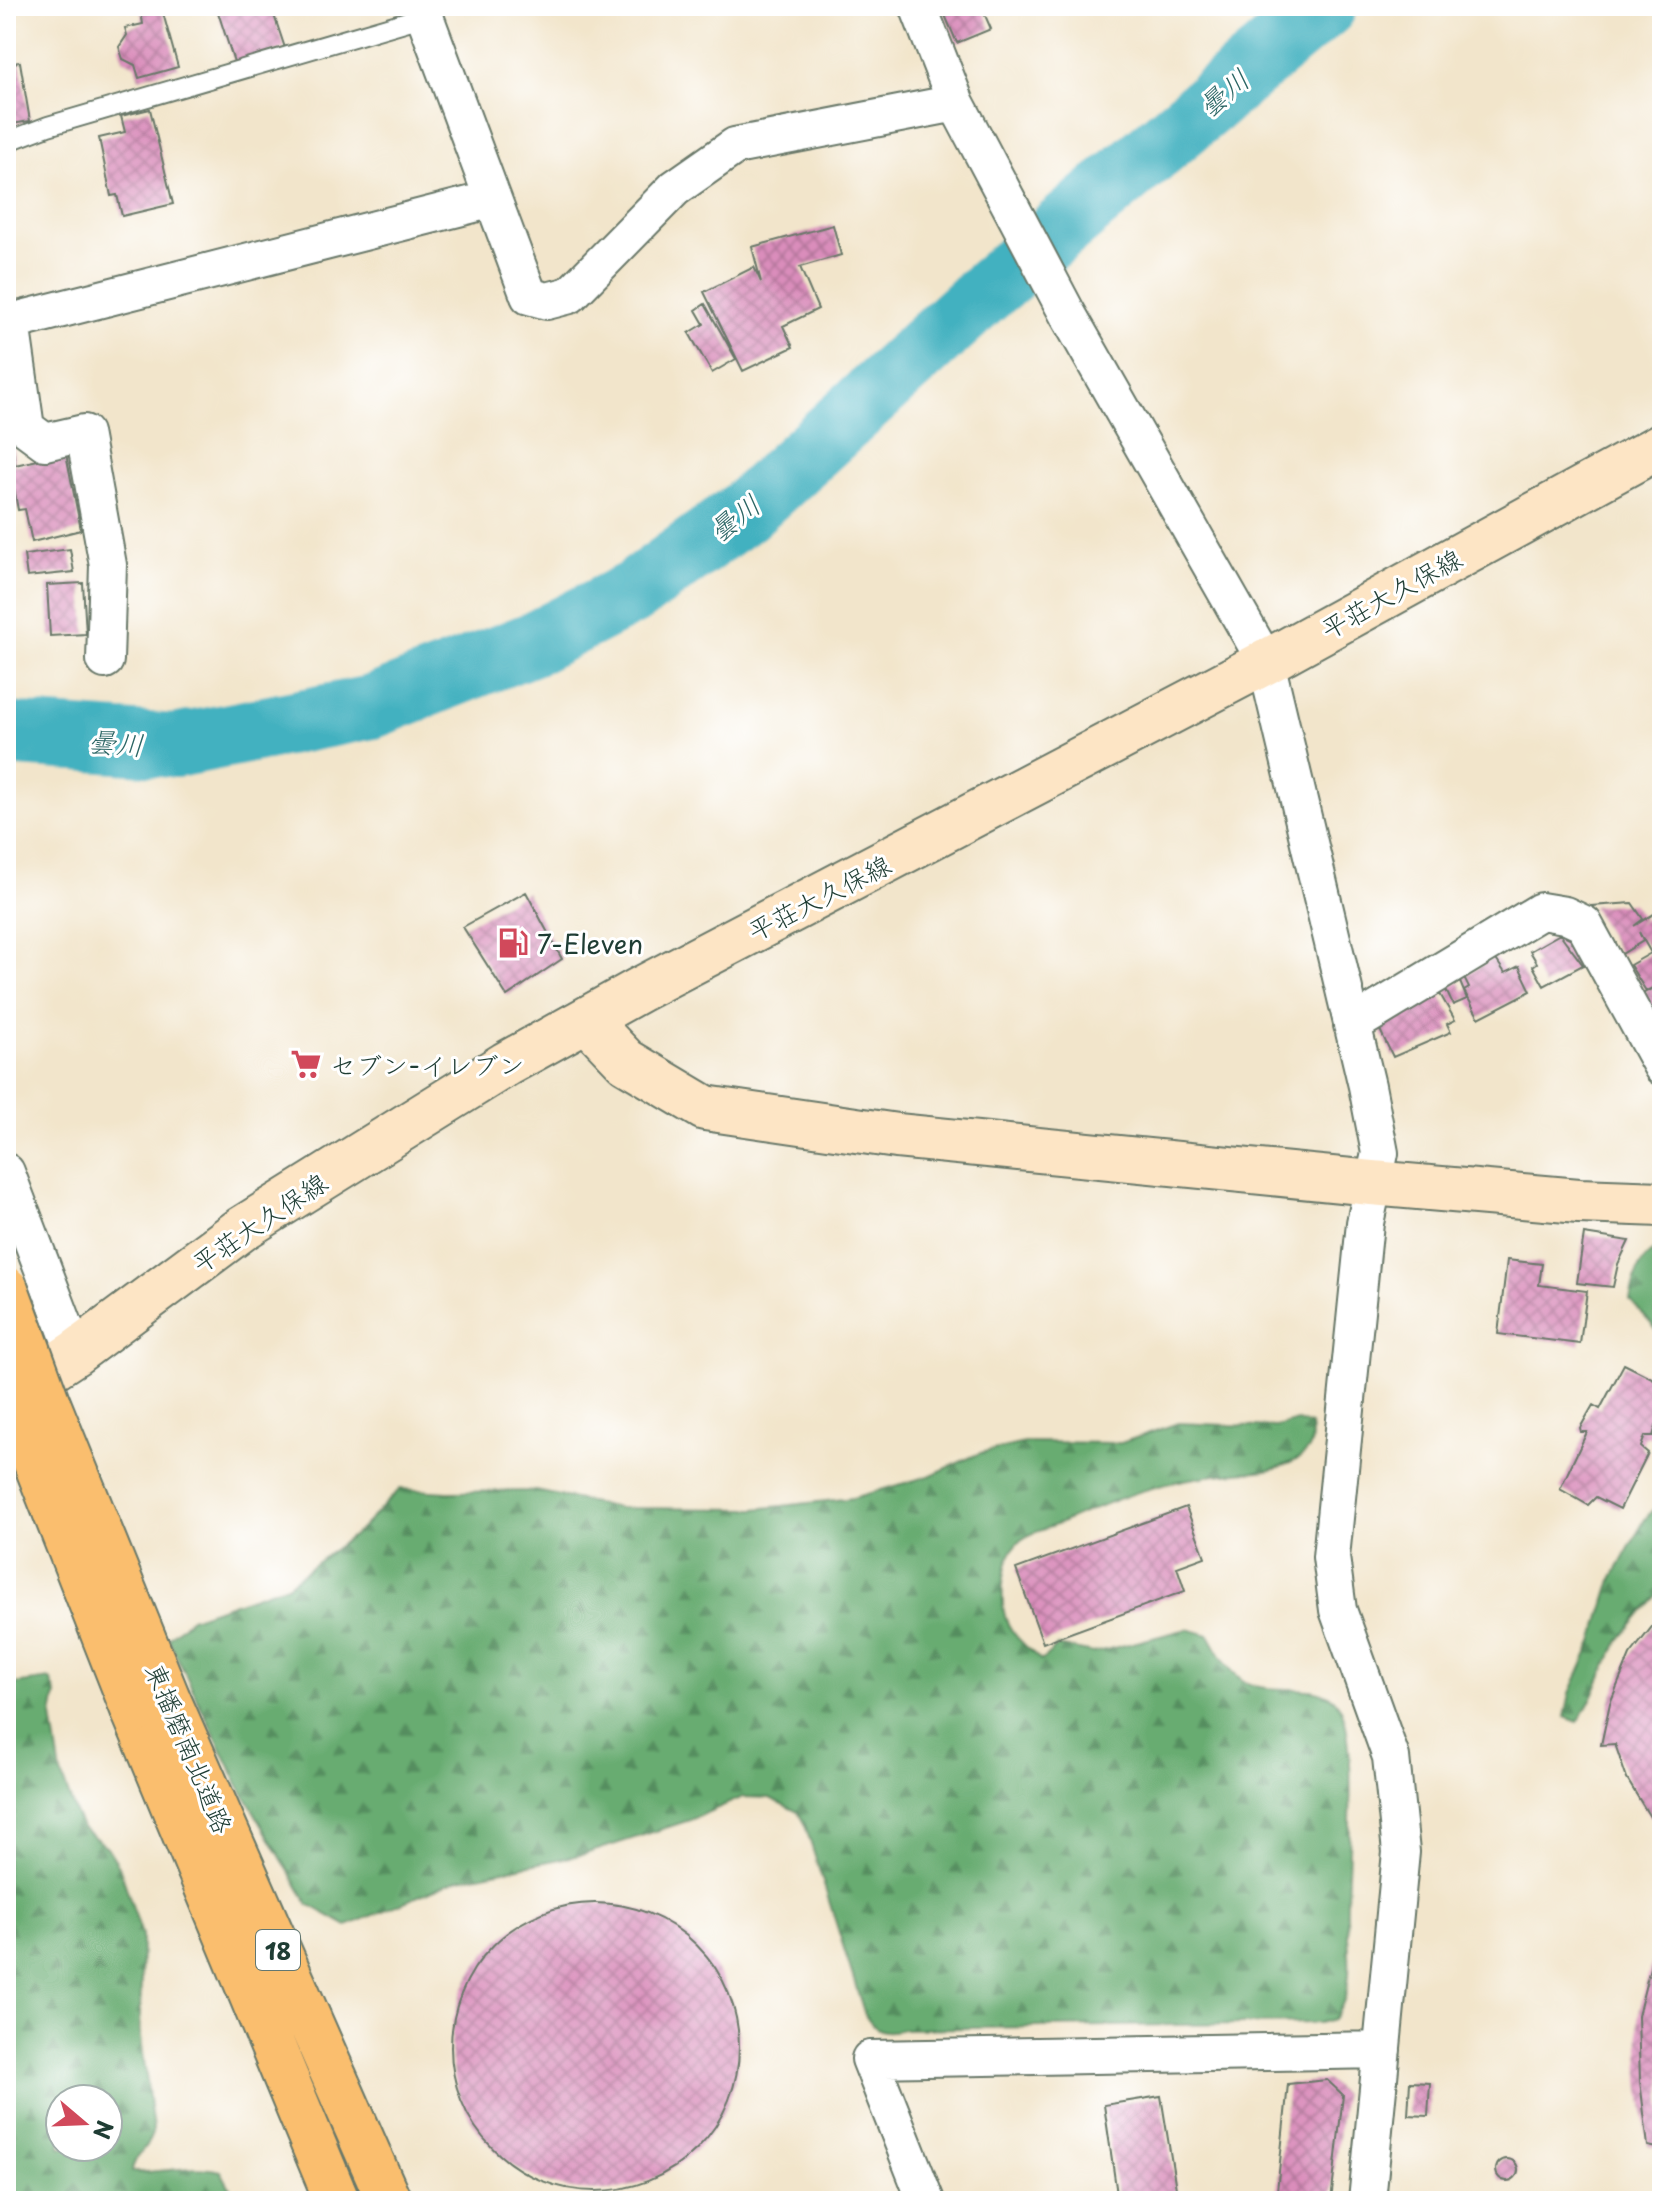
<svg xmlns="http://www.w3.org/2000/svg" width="1668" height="2207" font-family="'Playpen Sans','Klee One',sans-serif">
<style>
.forest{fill:url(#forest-firs);stroke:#447452;stroke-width:2;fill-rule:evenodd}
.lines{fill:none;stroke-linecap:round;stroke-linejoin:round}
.river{stroke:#43b1c0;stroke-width:64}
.building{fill:url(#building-cross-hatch)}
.lane-casing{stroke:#697869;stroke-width:22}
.street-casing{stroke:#697869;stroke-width:40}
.secondary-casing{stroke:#697869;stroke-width:48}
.highway-casing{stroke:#697869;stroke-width:48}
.lane{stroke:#fff;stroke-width:18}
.street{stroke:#fff;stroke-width:36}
.secondary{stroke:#fde5c5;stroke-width:44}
.highway{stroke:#fabe6e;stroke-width:44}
.highway-bridge-casing{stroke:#697869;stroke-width:48;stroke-linecap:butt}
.highway-bridge{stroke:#fabe6e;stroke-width:44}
.labels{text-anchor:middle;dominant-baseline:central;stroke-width:6;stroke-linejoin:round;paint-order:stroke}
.shield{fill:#fff;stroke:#627771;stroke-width:2}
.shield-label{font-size:24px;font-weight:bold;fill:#1f3d34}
.street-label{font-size:26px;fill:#1f3d34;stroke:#fff}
.poi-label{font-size:26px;fill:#1f3d34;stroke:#fff;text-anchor:start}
.water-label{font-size:28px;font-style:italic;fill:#2c6665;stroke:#fff}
</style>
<defs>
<pattern id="forest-firs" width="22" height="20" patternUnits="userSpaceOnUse" patternTransform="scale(2)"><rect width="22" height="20" fill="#68ac71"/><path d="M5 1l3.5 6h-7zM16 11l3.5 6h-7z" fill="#558d5e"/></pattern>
<pattern id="building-cross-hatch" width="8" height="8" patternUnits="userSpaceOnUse" patternTransform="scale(2)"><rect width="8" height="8" fill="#da8dbb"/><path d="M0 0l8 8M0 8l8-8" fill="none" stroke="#b07499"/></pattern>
</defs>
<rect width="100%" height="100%" fill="#fff"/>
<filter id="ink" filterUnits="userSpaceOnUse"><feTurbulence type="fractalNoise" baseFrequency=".0125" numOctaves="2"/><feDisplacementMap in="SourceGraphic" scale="16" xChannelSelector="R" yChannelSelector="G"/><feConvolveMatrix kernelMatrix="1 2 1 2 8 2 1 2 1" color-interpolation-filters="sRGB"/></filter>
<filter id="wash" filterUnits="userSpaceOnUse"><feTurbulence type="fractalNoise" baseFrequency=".006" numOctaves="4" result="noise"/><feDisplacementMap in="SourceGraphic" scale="32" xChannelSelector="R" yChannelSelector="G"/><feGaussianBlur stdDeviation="1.8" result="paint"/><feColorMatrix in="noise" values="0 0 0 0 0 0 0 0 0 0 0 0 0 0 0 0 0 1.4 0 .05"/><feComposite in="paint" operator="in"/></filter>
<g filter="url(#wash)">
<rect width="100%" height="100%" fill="#f2e5cb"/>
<!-- forest -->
<path class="forest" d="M1662 1246V1336L1630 1300C1635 1276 1638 1257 1662 1246Z
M1297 1421 1311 1425C1313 1442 1313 1451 1296 1460 1272 1473 1250 1471 1225 1474 1166 1479 1114 1499 1061 1523 1049 1528 1031 1532 1021 1540 1008 1551 1005 1568 1003 1584 1000 1627 1012 1632 1041 1661L1058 1646 1094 1653 1187 1629 1209 1635C1218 1651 1226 1668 1241 1679 1267 1700 1319 1676 1339 1705 1359 1736 1347 1865 1347 1906 1346 1936 1354 1967 1345 1997 1343 2005 1338 2012 1334 2019L1320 2023 903 2029C885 2034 875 2032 865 2015L805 1825 798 1812 770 1798 743 1797 690 1820 585 1854 459 1879 347 1926 308 1904 238 1784 168 1638 191 1618 287 1585 359 1531 400 1489 448 1492 536 1491 618 1508 755 1509 853 1498 929 1476 980 1453 1029 1442 1121 1443 1178 1423 1276 1427Z
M1662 1500V1590C1642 1612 1622 1633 1609 1660 1598 1682 1592 1702 1578 1722L1565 1717 1570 1693 1593 1642 1613 1577 1645 1519Z
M50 1679 56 1693 52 1717 61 1774 76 1815 82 1828 107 1847 119 1866 142 1935 140 2030 153 2129C151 2146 133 2155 132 2172 161 2173 194 2164 221 2171L237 2201H6V1685ZM60 2099H108V2147H60Z"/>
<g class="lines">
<!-- river -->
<path class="river" d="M6 734 175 746 372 707 537 642 634 592 744 512 980 297 1325 6"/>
</g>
<g id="blocks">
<!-- building -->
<path class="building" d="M161 6 178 67 139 78 135 65 123 59 119 47 127 35 125 28 143 24 141 12Z
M216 6H271L285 48 235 65Z
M941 6H981L991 29 957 43Z
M20 62 30 121 6 125V64Z
M150 109 173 204 122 216 117 195 111 196 99 138 125 132 121 116Z
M833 225 841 255 800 267 818 309 783 326 793 347 743 371 704 292 754 267 761 282 752 247Z
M705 304 736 359 712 373 689 333 704 324 696 310Z
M6 403 15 464 6 465Z
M66 454 81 530 32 542 25 509 18 510 10 466Z
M70 549 74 572 27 577 24 555Z
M83 583 86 634 50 636 47 585Z
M526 892 562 959 507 996 463 927Z
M1632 903 1643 919 1634 926 1662 909V1001L1648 1009 1640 995 1655 987 1646 991 1630 965 1651 953 1639 932 1643 941 1620 955 1592 906Z
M1560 934 1583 965 1544 986 1533 966 1537 963 1530 951Z
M1495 958 1505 973 1519 966 1531 991 1479 1018 1464 991 1469 988 1463 976Z
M1460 982 1467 999 1453 1005 1445 988Z
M1440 994 1455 1020 1447 1024 1451 1032 1393 1057 1379 1028Z
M1584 1234 1629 1241 1618 1264 1613 1287 1577 1283Z
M1507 1260 1542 1264 1539 1285 1587 1291 1580 1344 1498 1334Z
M1624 1364 1662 1383V1408L1653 1436H1645L1641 1447 1648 1453 1620 1509 1596 1497 1588 1505 1560 1489 1587 1432H1581L1580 1428 1593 1405 1600 1409Z
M1186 1507 1205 1557 1177 1567 1185 1591 1043 1643 1016 1569Z
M1662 1614V1807L1650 1817 1627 1779 1615 1744 1601 1745 1610 1703 1630 1655Z
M451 2047a144 144 0 1 1 288 0a144 144 0 1 1-288 0Z
M1662 1919V2149L1648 2146 1640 2081 1638 2016Z
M1327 2080 1343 2095 1331 2201H1276L1288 2084Z
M1410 2082 1430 2083 1428 2116 1408 2115Z
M1161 2096 1178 2201H1118L1104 2105Z
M1496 2170a11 11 0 1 1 22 0a11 11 0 1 1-22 0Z"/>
</g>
</g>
<g filter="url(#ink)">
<use href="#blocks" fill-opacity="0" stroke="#697869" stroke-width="2"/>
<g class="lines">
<!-- lane casing -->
<g class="lane-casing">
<path id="lane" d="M6 142 48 126 425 16"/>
</g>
<!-- street casing -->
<g class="street-casing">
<path id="street" d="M421 6 529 296 547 301 570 295 675 188 735 146 956 103
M918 6 956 103 1067 313 1266 662 1367 1086 1380 1153 1365 1223 1331 1557 1338 1610 1391 1757 1401 1852 1367 2201
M6 320 11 322 493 199
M11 322 26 428 45 442 84 433 108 565 105 660
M1352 1025 1541 911 1565 915 1584 924 1662 1067
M6 1172 75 1353
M926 2201 870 2059 1382 2050"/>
</g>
<!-- secondary casing -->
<g class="secondary-casing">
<path id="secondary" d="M587 1020 626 1061 705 1108 897 1136 1372 1183 1579 1201 1662 1204
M8 1397 75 1353 243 1228 506 1064 639 990 1266 662 1662 445"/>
</g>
<!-- highway casing -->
<g class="highway-casing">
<path id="highway" d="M168 1699 389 2201
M134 1712 337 2201"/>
</g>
<!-- lane -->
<use href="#lane" class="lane"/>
<!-- street -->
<use href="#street" class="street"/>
<!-- secondary -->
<use href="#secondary" class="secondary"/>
<!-- highway -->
<use href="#highway" class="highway"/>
<!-- highway-bridge casing -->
<g class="highway-bridge-casing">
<path id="highway-bridge" d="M6 1289 47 1401 168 1699
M6 1387 134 1712"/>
</g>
<!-- highway-bridge -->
<use href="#highway-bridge" class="highway-bridge"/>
</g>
</g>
<!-- icons -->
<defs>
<g id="fuel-bare" transform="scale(2.4)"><path d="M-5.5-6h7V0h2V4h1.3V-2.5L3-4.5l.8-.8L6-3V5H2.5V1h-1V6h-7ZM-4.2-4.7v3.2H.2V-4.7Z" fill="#d1495b" stroke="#fff" stroke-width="2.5" paint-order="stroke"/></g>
<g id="supermarket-bare" transform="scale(2.4)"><path d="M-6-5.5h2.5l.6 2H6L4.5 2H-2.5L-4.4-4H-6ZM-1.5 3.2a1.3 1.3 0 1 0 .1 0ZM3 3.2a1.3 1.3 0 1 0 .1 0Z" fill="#d1495b" stroke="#fff" stroke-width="2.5" paint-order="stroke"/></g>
</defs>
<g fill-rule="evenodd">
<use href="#fuel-bare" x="513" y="943"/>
<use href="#supermarket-bare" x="306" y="1064"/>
</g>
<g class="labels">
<!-- shield labels -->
<rect class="shield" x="256" y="1930" width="44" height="40" rx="6"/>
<g class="shield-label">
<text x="278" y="1950">18</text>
</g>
<!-- street labels -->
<g class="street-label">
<text transform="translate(1391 593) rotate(-29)">平荘大久保線</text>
<text transform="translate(819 897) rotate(-27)">平荘大久保線</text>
<text transform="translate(259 1222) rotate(-34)">平荘大久保線</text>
<text transform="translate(190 1748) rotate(67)">東播磨南北道路</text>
</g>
<!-- poi labels -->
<g class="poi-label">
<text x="537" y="943">7-Eleven</text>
<text x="330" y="1064">セブン-イレブン</text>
</g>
<!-- water labels -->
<g class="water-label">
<text transform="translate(1223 92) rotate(-40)">曇川</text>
<text transform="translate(734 517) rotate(-38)">曇川</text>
<text transform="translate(116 742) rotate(4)">曇川</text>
</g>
</g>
<!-- margin -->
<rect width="1668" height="2207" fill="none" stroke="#fff" stroke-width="32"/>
<!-- north arrow -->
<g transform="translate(84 2123) rotate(109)"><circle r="38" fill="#ffffff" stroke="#a5b1ae" stroke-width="2"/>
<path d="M0-6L14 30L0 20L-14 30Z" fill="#d1495b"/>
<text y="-12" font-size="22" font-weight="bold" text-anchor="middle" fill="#1f3d34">N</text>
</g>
</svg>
